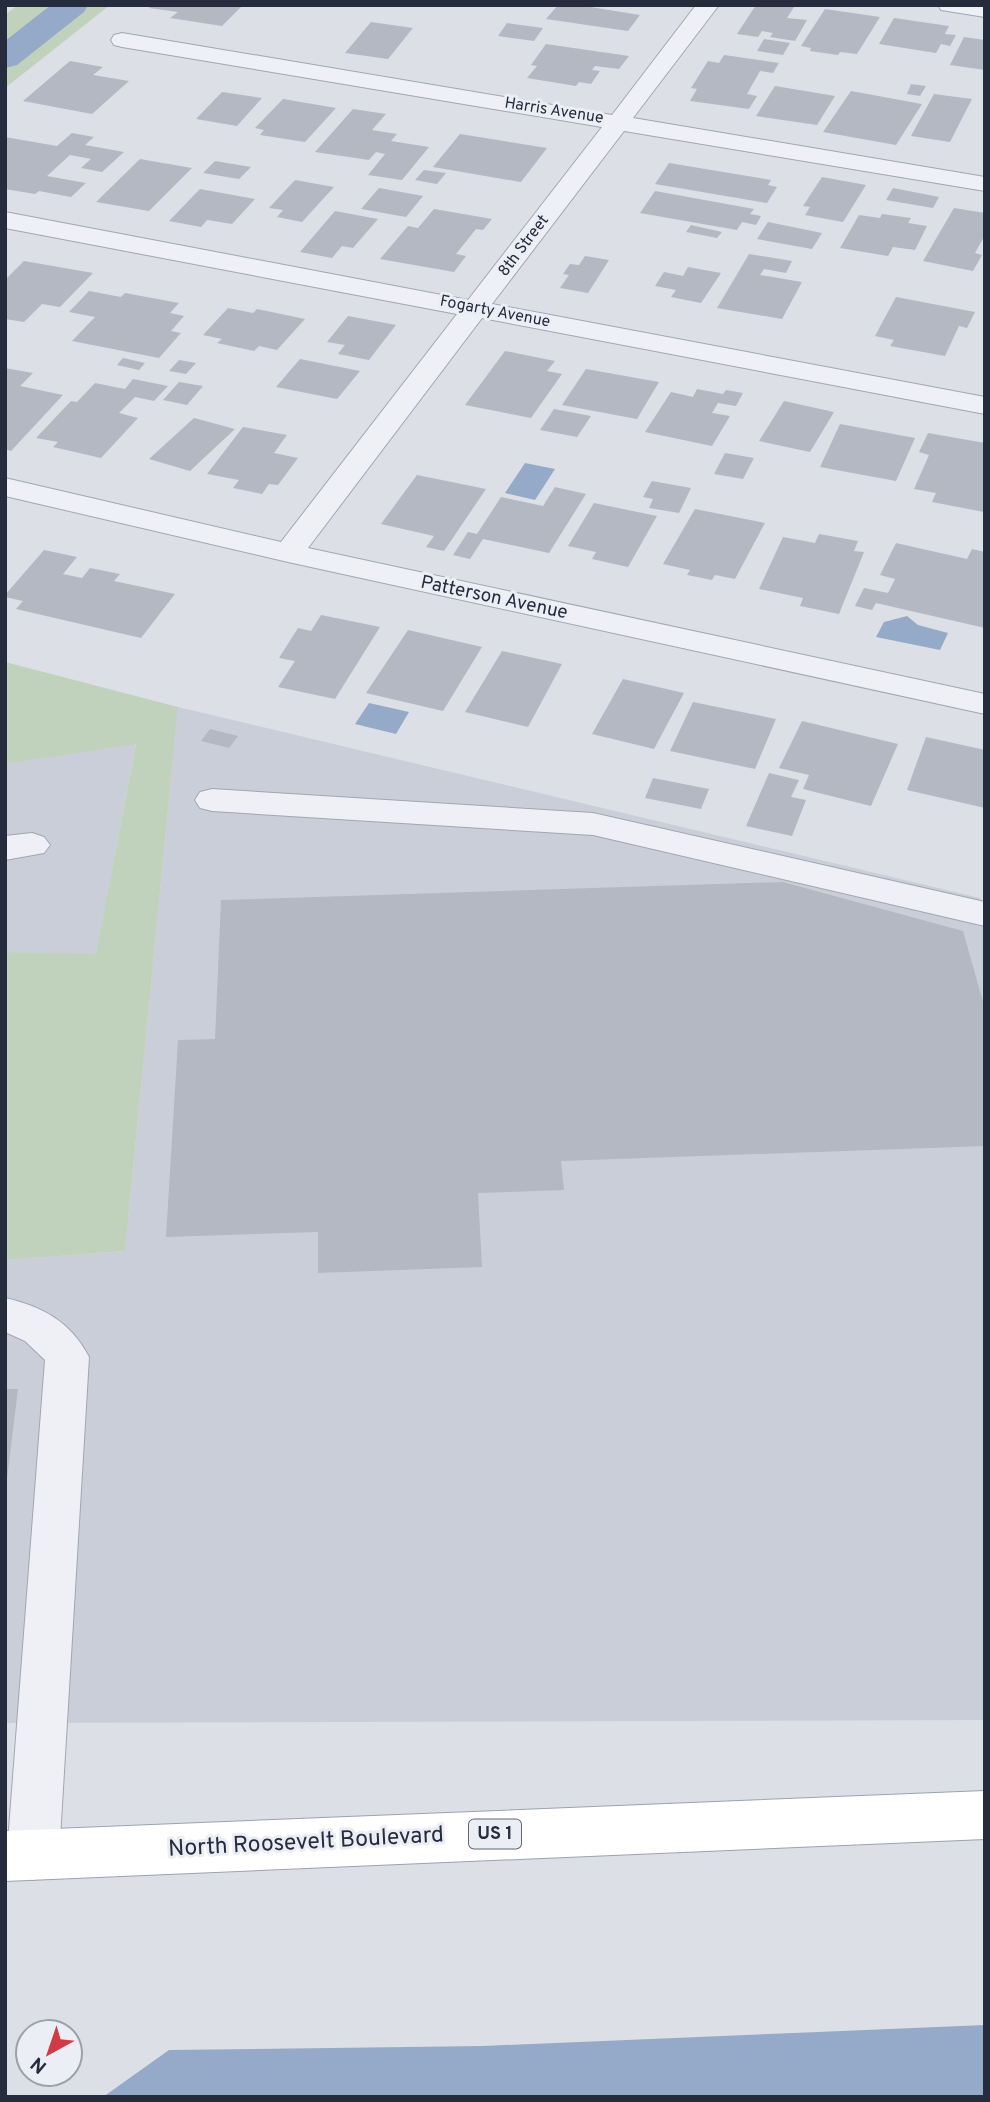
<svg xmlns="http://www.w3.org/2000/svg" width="990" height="2102" font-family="Overpass,sans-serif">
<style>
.built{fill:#caced8}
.green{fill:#c0d1bc}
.water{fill:#95aac8}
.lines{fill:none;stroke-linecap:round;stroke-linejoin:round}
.canal{fill:#95aac8;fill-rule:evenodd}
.building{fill:#b3b8c3}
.minor-casing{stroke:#a1a6b0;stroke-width:2}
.major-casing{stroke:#9ba2b2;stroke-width:2}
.minor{fill:#eef0f5;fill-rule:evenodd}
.major{fill:#fff;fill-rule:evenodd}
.labels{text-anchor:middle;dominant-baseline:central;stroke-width:6;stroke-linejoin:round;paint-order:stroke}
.far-street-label{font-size:16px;fill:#252c3d;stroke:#ebeef4}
.shield{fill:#ebeef4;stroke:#606674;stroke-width:2}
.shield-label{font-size:18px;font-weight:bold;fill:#252c3d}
.street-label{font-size:19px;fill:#252c3d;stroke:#ebeef4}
.near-street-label{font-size:23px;fill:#252c3d;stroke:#ebeef4}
</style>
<rect width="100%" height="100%" fill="#dcdfe6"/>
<!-- built -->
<path class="built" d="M178 707 980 898 985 915V1720L5 1723V1260L125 1251Z
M136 743 96 955 5 952V764Z"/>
<!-- green -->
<path class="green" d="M18 5H110L5 88V15Z
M5 662 178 707 125 1251 5 1260V952L96 954 136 744 5 764Z"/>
<!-- water -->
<path class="water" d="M525 463 555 469 535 500 505 493Z
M907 616 918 625 948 633 940 650 876 637 884 622Z
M369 703 409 712 396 734 355 724Z
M985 2025V2097H103L169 2050 483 2046Z"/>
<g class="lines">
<!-- canal -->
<path class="canal" d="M51 5H88L84 12 17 65 5 68V41Z"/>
</g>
<!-- building -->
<path class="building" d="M152 5H243L222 26 170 18 178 12 149 8Z
M558 5H578L640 15 628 31 546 19Z
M756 5 794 7 787 18 807 20 795 41 770 37 773 33 762 31 758 37 737 34Z
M825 9 880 17 857 54 840 52 838 55 810 51 811 48 801 46Z
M894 18 949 26 945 34 956 35 950 46 941 44 936 53 879 44Z
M371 22 413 28 388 59 345 53Z
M507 23 543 28 534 41 498 36Z
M964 37 985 40V70L950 65Z
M764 39 790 43 783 55 757 51Z
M546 44 629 56 619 69 595 66 592 70 600 71 591 84 579 82 576 86 527 78 537 66 531 65Z
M724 55 779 63 773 73 760 71 747 94 757 96 749 109 690 101 697 89 691 88 708 61 719 63Z
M70 61 103 67 93 75 129 81 92 114 23 101Z
M911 84 926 86 920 96 907 94Z
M775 86 835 96 817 125 756 116Z
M851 91 922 104 896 145 823 132Z
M222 92 262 98 237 126 196 119Z
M934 94 972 99 950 142 911 136Z
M283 99 336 108 305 142 260 135 264 130 255 128Z
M353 109 386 114 372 130 397 134 391 141 429 147 402 180 368 175 385 154 376 152 369 160 315 152Z
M72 133 94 137 85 145 124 152 102 172 81 168 91 159 70 155 47 176 86 183 71 197 39 191 35 194 5 189V137L57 146Z
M460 134 547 148 521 182 433 167Z
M140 159 192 168 149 211 96 202Z
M215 161 251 167 239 179 203 173Z
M669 163 771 180 768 185 777 187 767 203 655 184Z
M424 170 446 173 437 184 415 180Z
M822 177 866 185 843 222 805 215 810 207 803 206Z
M295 180 334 187 302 222 277 217 283 210 269 208Z
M379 188 423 196 406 217 361 209Z
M893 188 939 197 933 208 886 200Z
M200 189 255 199 232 224 207 220 201 227 169 221Z
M655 191 754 209 750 214 761 216 756 225 742 222 737 230 640 213Z
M954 208 985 213V235L975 253 982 255 973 271 923 261Z
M434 209 492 219 483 230 476 229 456 254 466 256 454 272 380 259 408 226 418 228Z
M335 211 378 219 353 248 342 246 332 258 300 252Z
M882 214 911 218 908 223 927 226 915 250 893 247 888 256 840 248 859 215 880 218Z
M768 222 822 233 812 249 757 239Z
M691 225 722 232 717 238 686 232Z
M749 254 792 261 786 273 764 269 760 275 802 282 782 319 717 308Z
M585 256 609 260 588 293 560 288 569 275 563 274 570 264 579 265Z
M24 261 93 273 60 307 42 304 24 322 5 319V280Z
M688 267 721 273 701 303 671 297 676 290 655 286 664 272 683 276Z
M89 291 121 297 125 293 179 303 170 313 184 316 171 331 181 333 159 358 72 341 95 317 69 312Z
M896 297 975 312 967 328 959 326 945 356 890 346 894 340 875 336Z
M228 308 253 313 257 309 305 319 277 350 259 346 254 351 217 343 222 339 203 335Z
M348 316 396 325 369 360 338 354 345 345 327 342Z
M505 351 555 361 547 371 562 374 531 418 465 405Z
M123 358 145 363 139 370 117 365Z
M300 359 360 371 337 399 276 387Z
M179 360 196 363 186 374 169 371Z
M5 368 33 373 20 386 63 395 11 451 5 449Z
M586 369 659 382 637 419 562 405Z
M133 379 168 386 154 401 135 397 119 413 138 418 101 458 53 447 58 442 36 438 71 401 77 402 95 383 125 389Z
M179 382 203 386 187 405 163 400Z
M697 389 723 394 726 390 743 393 736 406 718 403 712 413 730 416 712 446 645 432 671 392 693 397Z
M784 401 834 412 810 452 759 441Z
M554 409 591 416 577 437 540 430Z
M194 418 235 429 190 471 149 459Z
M840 424 915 438 896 481 820 467Z
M243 427 287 435 274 453 298 458 278 485 269 484 262 494 233 488 239 480 207 474Z
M928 433 985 443 984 512 932 502 936 493 914 489 929 455 919 452Z
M725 453 754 458 743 479 714 474Z
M417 475 486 489 444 551 426 547 434 536 381 524Z
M652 481 691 488 679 513 649 508 653 499 643 497Z
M555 487 586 494 549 553 483 539 470 559 453 555 468 532 477 534 501 497 543 506Z
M594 503 657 516 628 567 592 559 596 552 568 546Z
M695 509 765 523 735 579 715 575 712 580 687 575 690 570 663 564Z
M819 534 858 541 854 551 864 552 839 614 800 606 803 598 759 589 783 537 815 543Z
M896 543 967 559 972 549 985 552V628L876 603 872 610 855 606 864 588 888 593 895 579 880 575Z
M44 550 77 557 63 574 82 578 90 568 120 574 114 581 175 594 141 638 16 609 23 601 5 597V595Z
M321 615 380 627 335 699 278 687 295 661 279 658 298 628 311 631Z
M408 630 482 647 443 711 366 693Z
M502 651 562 664 528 727 465 712Z
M623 679 684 693 654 749 592 734Z
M693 702 776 719 755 769 670 751Z
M802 721 898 744 871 806 803 789 809 775 779 768Z
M210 729 238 736 229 748 201 741Z
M926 737 985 750V808L907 790Z
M769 773 799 780 791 797 806 800 792 836 746 826Z
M653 778 709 789 701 809 645 798Z
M783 882 963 931 985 1009V1146L561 1161 564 1190 478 1193 482 1267 318 1273V1232L166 1237 178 1040 215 1039 221 900Z
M5 1389H18L7 1479H5Z"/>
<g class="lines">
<!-- minor casing -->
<g class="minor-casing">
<path id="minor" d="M696 5H719L633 118 985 177V191L624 131 492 304 985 397V414L482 318 308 548 985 694V714L288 562 5 496V478L281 542 457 314 5 228V212L468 300 602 127 122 47 114 45 111 40 114 35 122 33 612 115Z
M938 5H985V17L941 10Z
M212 789 593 813 985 902V926L593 835 212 811 200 808 195 800 200 792Z
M32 833 44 837 50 845 44 853 5 860V836Z
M5 1298C42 1306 71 1322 89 1357L59 1855 51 1872 33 1880 15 1872 7 1855 45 1360 25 1341 5 1332Z"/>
</g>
<!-- major casing -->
<g class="major-casing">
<path id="major" d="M985 1791V1839L5 1881V1831Z"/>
</g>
<!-- minor -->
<use href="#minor" class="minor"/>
<!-- major -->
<use href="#major" class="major"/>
</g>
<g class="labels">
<!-- far-street labels -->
<g class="far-street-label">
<text transform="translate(554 111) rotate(9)">Harris Avenue</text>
<text transform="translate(524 246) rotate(-53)">8th Street</text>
<text transform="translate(495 312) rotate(11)">Fogarty Avenue</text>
</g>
<!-- shield labels -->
<rect class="shield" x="469" y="1819.5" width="52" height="29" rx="5"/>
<g class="shield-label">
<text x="495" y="1834">US 1</text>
</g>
<!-- street labels -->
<g class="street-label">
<text transform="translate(494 598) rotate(12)">Patterson Avenue</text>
</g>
<!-- near-street labels -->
<g class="near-street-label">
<text transform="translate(306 1843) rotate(-3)">North Roosevelt Boulevard</text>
</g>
</g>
<!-- border -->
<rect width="990" height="2102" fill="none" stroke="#252c3d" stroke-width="14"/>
<!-- north arrow -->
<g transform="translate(49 2053) rotate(220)"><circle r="33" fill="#ebeef4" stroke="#9ca0ab" stroke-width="2"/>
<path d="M0-5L12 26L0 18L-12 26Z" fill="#d13b46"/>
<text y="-10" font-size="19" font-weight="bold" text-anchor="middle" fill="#252c3d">N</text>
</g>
</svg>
